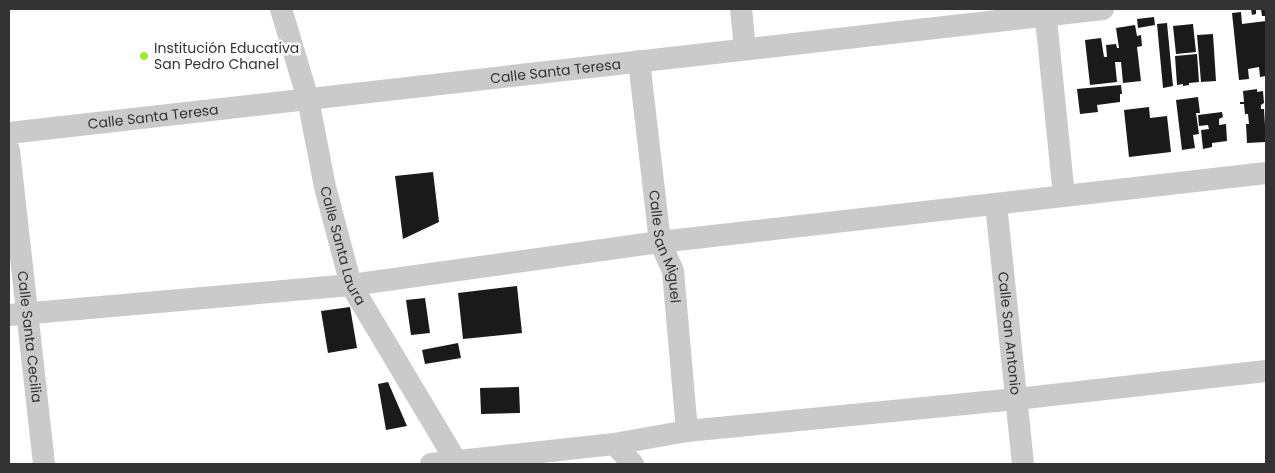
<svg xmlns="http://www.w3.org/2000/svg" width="1275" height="473" font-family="Poppins,sans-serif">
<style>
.building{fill:#1a1a1a}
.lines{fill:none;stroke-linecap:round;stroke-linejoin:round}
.street{stroke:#cacaca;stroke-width:22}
.poi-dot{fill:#9eeb34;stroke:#fff;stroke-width:2}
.labels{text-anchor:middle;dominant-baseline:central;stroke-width:5;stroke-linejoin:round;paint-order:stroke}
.poi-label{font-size:14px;fill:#333;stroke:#fff;text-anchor:start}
.street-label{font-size:14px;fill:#333;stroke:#fff}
</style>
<rect width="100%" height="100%" fill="#fff"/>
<!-- building -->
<path class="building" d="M1251 9H1256V14L1252 15Z
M1261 9H1265L1266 16H1262Z
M1241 12 1242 24 1266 21V76L1260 77 1259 67 1248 69 1249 79 1239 80 1232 13Z
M1154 17 1155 25 1138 28 1137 19Z
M1167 23 1173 86 1163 88 1157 24Z
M1193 24 1196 52 1176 54 1173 26Z
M1135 25 1137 36 1141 35 1142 46 1137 47 1141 81 1123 83 1121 62H1115L1117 82 1090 85 1085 40 1101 38 1104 57H1107L1106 45 1116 44 1117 48H1119L1116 28Z
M1213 34 1216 81 1201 82 1197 35Z
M1197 54 1199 82 1189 83V85L1183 86V84L1177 85 1175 56Z
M1121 85 1122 94H1120V102L1097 105 1098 112 1080 114 1077 89Z
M1257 89V92L1263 91 1264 103 1261 105V109H1264L1266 142 1247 143 1246 124H1249L1248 114H1245L1244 104H1240V102H1244L1243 91Z
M1198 97 1200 113H1196L1199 134 1193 135 1195 148 1182 150 1176 100Z
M1149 107 1150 118 1167 116 1171 152 1129 157 1124 110Z
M1222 112 1223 117 1219 119V125L1226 124 1227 141 1212 143V147L1203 149 1201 130 1209 129 1208 125 1199 126 1198 115Z
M433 172 439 222 403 239 395 176Z
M517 286 522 333 463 339 458 293Z
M425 298 430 333 411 335 406 300Z
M350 307 357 348 328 353 321 311Z
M458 343 461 358 425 364 422 350Z
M388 382 407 426 386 430 378 384Z
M519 387 520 413 481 414 480 388Z"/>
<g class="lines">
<!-- street -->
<g class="street">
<path id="s1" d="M281 9 308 99 325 187 351 285 456 461"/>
<path d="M741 9 745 49"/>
<path d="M1045 9 1064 196"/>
<path id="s2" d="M639 61 660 242 673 271 687 431"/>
<path id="s3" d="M9 133 1103 9"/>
<path id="s4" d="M9 150 44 464"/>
<path id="s5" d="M996 204 1023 464"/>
<path d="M9 315 351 285 660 242 1266 173"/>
<path d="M614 444 633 464"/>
<path d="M431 464 614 444 687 431 1016 399 1266 371"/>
</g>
</g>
<!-- markers -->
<circle class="poi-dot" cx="144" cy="56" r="5"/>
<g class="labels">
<!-- poi labels -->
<g class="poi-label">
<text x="154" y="48">Institución Educativa<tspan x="154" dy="16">San Pedro Chanel</tspan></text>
</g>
<!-- street labels -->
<g class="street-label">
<text stroke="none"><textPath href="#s3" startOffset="550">Calle Santa Teresa</textPath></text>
<text stroke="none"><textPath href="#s3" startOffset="145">Calle Santa Teresa</textPath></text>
<text stroke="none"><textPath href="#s1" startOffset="245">Calle Santa Laura</textPath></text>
<text stroke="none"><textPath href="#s2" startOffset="188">Calle San Miguel</textPath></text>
<text stroke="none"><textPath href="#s5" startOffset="130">Calle San Antonio</textPath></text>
<text stroke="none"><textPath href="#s4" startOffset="188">Calle Santa Cecilia</textPath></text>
</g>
</g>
<!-- border -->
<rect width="1275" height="473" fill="none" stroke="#333333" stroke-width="20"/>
</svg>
